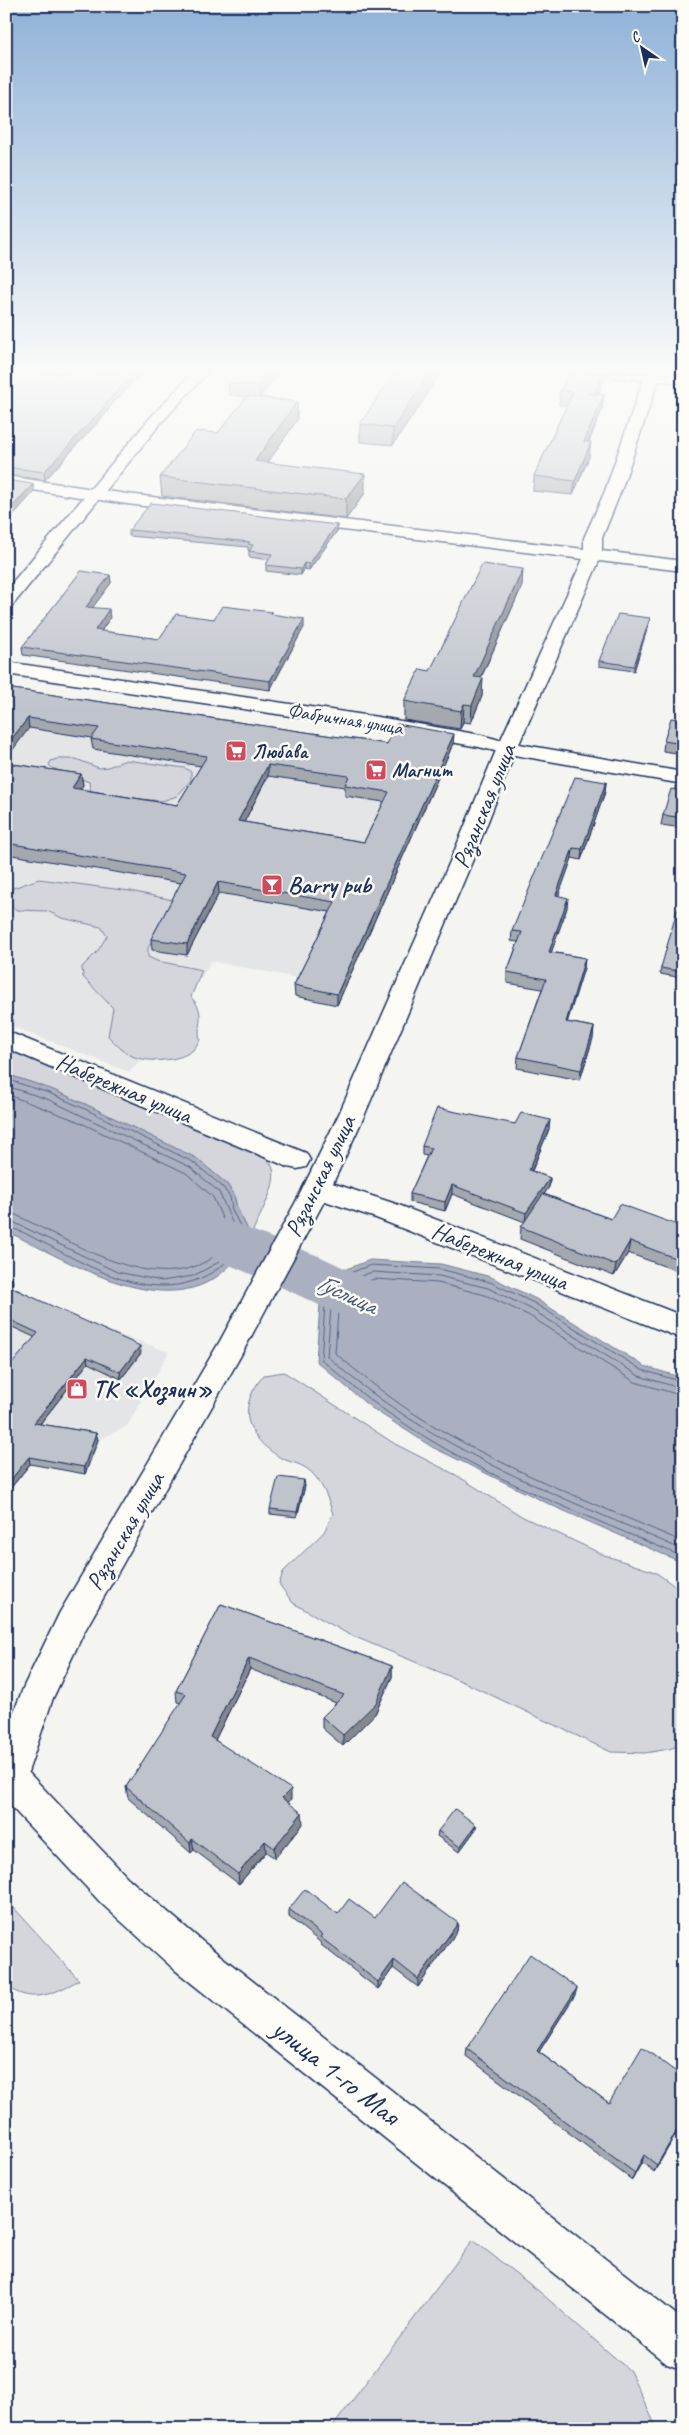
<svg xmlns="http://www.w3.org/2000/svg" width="689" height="2435" font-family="Caveat,sans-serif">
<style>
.built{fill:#e4e5e6}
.green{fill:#d4d6db;stroke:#78829c}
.water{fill:#aab0bf;stroke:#717c98}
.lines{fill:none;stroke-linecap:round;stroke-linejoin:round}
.shore{stroke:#546385;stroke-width:1}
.river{fill:#aab0bf;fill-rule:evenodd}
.street-casing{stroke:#1b2f5e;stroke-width:3}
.secondary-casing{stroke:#1b2f5e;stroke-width:3}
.street{fill:#fdfcf7;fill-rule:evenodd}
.secondary{fill:#fdfcf7;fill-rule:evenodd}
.wall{fill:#a4a8af;stroke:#1b2f5e;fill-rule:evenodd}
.shaded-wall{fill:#86888f;stroke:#1b2f5e}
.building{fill:#bfc3cc;stroke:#1b2f5e;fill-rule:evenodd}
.labels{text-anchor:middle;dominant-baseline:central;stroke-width:5;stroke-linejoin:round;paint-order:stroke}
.far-street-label{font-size:20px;fill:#1b2f5e;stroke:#fdfcf7}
.far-poi-label{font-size:20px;font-weight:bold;fill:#1b2f5e;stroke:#fdfcf7;text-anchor:start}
.street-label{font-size:24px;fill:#1b2f5e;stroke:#fdfcf7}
.poi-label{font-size:24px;font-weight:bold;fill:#1b2f5e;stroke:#fdfcf7;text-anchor:start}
.water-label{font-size:25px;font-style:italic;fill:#46567b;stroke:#fdfcf7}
.near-street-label{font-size:29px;fill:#1b2f5e;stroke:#fdfcf7}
</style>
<rect width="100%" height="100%" fill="#f4f4f1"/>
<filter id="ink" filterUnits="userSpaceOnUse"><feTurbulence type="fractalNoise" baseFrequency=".02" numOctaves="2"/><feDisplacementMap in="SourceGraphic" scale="10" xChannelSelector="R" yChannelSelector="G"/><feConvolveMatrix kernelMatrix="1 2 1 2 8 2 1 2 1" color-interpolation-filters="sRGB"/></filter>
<g filter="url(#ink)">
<!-- built -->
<path class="built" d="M6 725 100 739 349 787 346 796 425 808 413 832 303 979 211 961 201 978 194 977 150 1050 129 1072 6 1024V759L9 755Z
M6 1296 34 1304 169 1352 127 1426 98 1440 62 1434 6 1457Z"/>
<!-- green -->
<path class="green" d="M57 759H76L99 768 108 767 126 760 185 768 191 772V780L177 796 162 801 91 794 89 782 52 768 49 765 51 761Z
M39 879 130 891 173 900 148 948V957L157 961 202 970 191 997C207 1015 196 1021 200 1040 198 1043 195 1048 193 1050 179 1062 148 1063 132 1056 122 1051 116 1044 108 1036L113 1008 83 977 82 967 97 952 107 936 101 927 62 918 47 911 17 910 6 904V893L13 888Z
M6 1045 260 1155C265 1159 272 1162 273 1169 278 1187 257 1218 251 1236L237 1208 234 1195 227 1184 196 1158 85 1104 51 1089 6 1074Z
M284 1372 395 1444 456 1475 523 1517 604 1555 655 1572 683 1592V1744L669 1749 645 1753 611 1752 468 1684 348 1634 293 1603 279 1584 283 1572 324 1532 333 1514C328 1498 321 1478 306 1468 299 1463 288 1462 281 1458 245 1436 236 1408 264 1375Z
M6 1899 79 1980C56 1993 29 2006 7 1985Z
M473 2240 541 2293 630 2371 657 2429H331Z"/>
<!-- water -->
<path class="water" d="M6 1074 51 1089 85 1104 196 1158 227 1184 234 1195 237 1208 251 1236C195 1343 83 1268 6 1231Z
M370 1260 441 1264 491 1277 536 1299 644 1366 683 1378V1563L553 1506 432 1447 370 1407 316 1361 321 1290 336 1273Z"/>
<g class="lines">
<!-- shore -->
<path class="shore" d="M6 1079 49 1093 83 1108 193 1162 223 1187 230 1197 232 1210 245 1236C235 1257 220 1270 199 1279 146 1300 94 1269 48 1245 34 1239 21 1229 6 1227
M6 1086 47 1099 190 1167 219 1192 238 1236 219 1262 193 1276 162 1281 117 1272 13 1222 6 1221
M6 1094 77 1121 186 1173 213 1197 230 1236C225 1243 219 1252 213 1257 155 1298 71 1241 16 1215L6 1213
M683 1382 642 1370 534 1303 490 1282 440 1269 371 1265 339 1277 326 1292 321 1359C346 1381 371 1402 399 1420 485 1479 587 1515 683 1557
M683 1389 639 1376 531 1309 488 1288 439 1276 372 1272 342 1283 332 1295 327 1356C427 1448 561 1496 683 1550
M683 1396 635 1382 528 1315 485 1295 438 1283 374 1279 347 1289 339 1298 335 1353C360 1374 386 1395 413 1413 497 1467 592 1502 683 1542"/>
<!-- river -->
<path class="river" d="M176 1201 321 1257 414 1301 422 1316 414 1331 394 1337 374 1331 281 1287 157 1234 149 1220 157 1206Z"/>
<!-- street casing -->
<g class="street-casing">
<path id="street" d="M192 373H207L160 424 12 606 6 607V590L150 418Z
M6 662 378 717 481 735 514 744 517 748 514 752 507 754 479 747 378 729 6 674Z
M6 1031 306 1153 310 1160 306 1167 297 1169 288 1167 6 1048Z
M317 1178 396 1204 683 1316V1339L376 1218 307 1195 303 1188 307 1181Z"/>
</g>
<!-- secondary casing -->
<g class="secondary-casing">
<path id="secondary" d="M606 373 683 375V383L658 381 621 491 602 538V551L683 561V571L599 561 519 744 683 772V784L514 755 474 857 365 1114 327 1196 240 1357 84 1632 53 1698 28 1772 128 1878 203 1942 683 2320V2370L667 2364 175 1970 102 1904 6 1801V1732L24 1686 60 1612 220 1341 299 1196 339 1114 452 857 497 748 583 559 127 504 6 486V476L127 494 584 549V538L605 491 643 380 613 377Z"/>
</g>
<!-- street -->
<use href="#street" class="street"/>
<!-- secondary -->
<use href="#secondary" class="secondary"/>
</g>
<!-- wall -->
<path class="wall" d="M279 373 260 397 297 402V420L268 462 365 493 346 519 162 496 160 477 218 433 247 397 229 395 228 383Z
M569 373H607L606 375 598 394 604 395 602 409 589 442V457L573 495 533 491 534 476 567 405H559L560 391Z
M6 381 108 409V411L45 480 6 475Z
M426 396 393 445 360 442V424Z
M337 525V531L309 570 304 569 301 575 266 571V565L269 560 249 557V551L248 550V547L129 536V530Z
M110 575 111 583 92 607 110 618 101 631 159 639 214 619 272 615 304 627 270 690 23 655 22 647Z
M522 586 481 678 482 696 471 723 463 722 460 729 404 720V701Z
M650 618 649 623 634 671 599 666V661Z
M6 688 387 744H453L337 1005 295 996 294 985 330 912 219 893 187 955 152 950 151 939 181 883 6 854V763L81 774 83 785 80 789 177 805 201 766 93 749 91 739 92 738 29 728ZM268 776 345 787V796L384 802 364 842 244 822Z
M683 704V754L663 751 664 741 678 719Z
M606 782 605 792 581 860 572 858 558 896 567 908 551 952 585 958 584 968 567 1022 594 1027 593 1038 580 1080 517 1068 518 1057 542 989 507 983V972L518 942 511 941 512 931Z
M683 791V828L661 825 663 815Z
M683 911V978L660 974 661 968Z
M515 1124 549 1129 532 1171 550 1178 549 1187 544 1194 611 1219 683 1227V1273L628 1253 614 1276 520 1239 521 1227 525 1222 452 1194 445 1211 410 1202V1194L427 1156 422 1155V1146Z
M6 1274 13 1283 10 1286 141 1353 121 1379 88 1363 40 1424 96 1433 98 1440 85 1474 30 1464 6 1494 34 1337 6 1324Z
M305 1486 297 1517 270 1514V1509Z
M221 1604 392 1666V1677L375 1714 343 1746 322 1728V1717L336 1703 250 1669 215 1740 291 1799 288 1803 303 1824 275 1858 266 1852 239 1884 194 1850 191 1853 128 1798 126 1787 181 1703 177 1702 176 1691Z
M476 1825V1829L459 1852 437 1836 438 1831Z
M289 1909 375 1918 458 1923 457 1931 418 1987 393 1968 378 1989 321 1945 320 1942 289 1917Z
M575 1995 539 2052 609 2103 683 2122 654 2172 642 2162 632 2180 466 2056 467 2049Z"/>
<!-- shaded-wall -->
<path class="shaded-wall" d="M134 373H141L108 409V411L45 480 44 472Z
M269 373H279L259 398V386Z
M430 373H439L426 396 393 445V428Z
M603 373H607L606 375 592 408 594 394Z
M604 395 602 409 583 456 584 442Z
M297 402V420L256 480 255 461Z
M591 442 589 457 573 495 575 481Z
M365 474V493L346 519V499Z
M33 484 34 492 6 523V514Z
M337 525V531L309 570V564Z
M304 563V569L301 575V569Z
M523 569 522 586 473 695 474 677Z
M110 575 111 583 87 615 86 607Z
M109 609 110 618 96 638 95 630Z
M650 618 649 623 634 671V666Z
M304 619V627L270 690V681Z
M483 678 482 696 471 723 472 705Z
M464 704 463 722 460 729 461 711Z
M28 718 29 728 6 759V746Z
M454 734 453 744 337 1005V994Z
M268 765V776L239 832 238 821Z
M81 774 83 785 73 799 72 788Z
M606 782 605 792 581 860 582 849Z
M573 848 572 858 555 906 556 895Z
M218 882 219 893 187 955V944Z
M568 898 567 908 548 962 549 952Z
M585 958 584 968 564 1033 566 1022Z
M594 1027 593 1038 580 1080 581 1070Z
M550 1120 549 1129 528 1179 529 1170Z
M550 1178 549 1187 525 1222 526 1213Z
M452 1185V1194L445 1211V1202Z
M630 1241 628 1253 614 1276 616 1265Z
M12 1276 13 1283 6 1291V1282Z
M140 1346 141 1353 121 1379 120 1372Z
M87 1357 88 1363 35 1430 34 1423Z
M96 1433 98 1440 85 1474 84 1467Z
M29 1457 30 1464 6 1494V1486Z
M304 1480 305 1486 297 1517V1512Z
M249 1658 250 1669 211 1748 210 1737Z
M392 1666V1677L375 1714 343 1746V1735Z
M291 1789V1799L283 1809 282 1798Z
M302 1813 303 1824 275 1858 274 1848Z
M476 1825V1829L459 1852 460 1847Z
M192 1839 194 1850 191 1853 190 1843Z
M265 1841 266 1852 239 1884 238 1874Z
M458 1923 457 1931 418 1987V1979Z
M394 1960 393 1968 378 1989V1982Z
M577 1988 575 1995 535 2058 537 2051Z
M683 2120V2122L654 2172 657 2165Z
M644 2155 642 2162 632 2180 635 2173Z"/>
<!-- building -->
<path class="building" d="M15 373H134L105 404H107L44 472 6 467V381Z
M237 373H269L259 386 228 383Z
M394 373H430L393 428 360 424Z
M569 373H603L594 394 588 393 604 395 584 442H591L575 481 534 476 573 392 560 391Z
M247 396 297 402 255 461 365 474 346 499 160 477 196 431 218 433Z
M6 480 33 484 6 514Z
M151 503 337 525 309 564 304 563 301 569 266 565 272 554 249 551 253 545 248 544 250 542 129 530Z
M482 564 523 569 474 677 483 678 472 705 464 704 461 711 404 701 420 669 430 671Z
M81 571 110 575 86 607 109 609 95 630 159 639 176 614 214 619 222 606 272 612 271 614 304 619 270 681 22 647Z
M618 614 650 618 634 666 599 661Z
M6 688 387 744 397 724 454 734 337 994 294 985 335 902 218 882 187 944 151 939 186 873 6 843V763L81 774 72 788 177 805 207 756 91 739 99 728 28 718 6 746ZM268 765 349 776 345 785 389 792 364 842 238 821Z
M683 704V744L664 741 671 718 678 719Z
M575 777 606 782 582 849 573 848 556 895 568 898 549 952 585 958 566 1022 594 1027 581 1070 518 1057 546 979 507 972 522 932 512 931Z
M671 789 683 791V818L663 815Z
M677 910 683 911V972L661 968Z
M437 1108 515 1124 521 1113 550 1120 529 1170 550 1178 526 1213 452 1185 445 1202 410 1194 431 1148 422 1146Z
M543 1194 611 1219 620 1204 683 1227V1261L630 1241 616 1265 521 1227Z
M6 1274 12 1276 6 1282Z
M6 1285 140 1346 120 1372 87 1357 34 1423 96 1433 84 1467 29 1457 6 1486V1371L38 1333 6 1318Z
M278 1477 304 1480 297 1512 270 1509Z
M221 1604 392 1666 376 1703 343 1735 322 1717 344 1695 249 1658 210 1737 291 1789 282 1798 302 1813 274 1848 265 1841 238 1874 192 1839 190 1843 126 1787 186 1694 176 1691Z
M455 1809 476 1825 460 1847 438 1831Z
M402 1882 458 1923 418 1979 394 1960 378 1982 320 1937 322 1935 289 1909 305 1889 338 1914 349 1899 375 1918Z
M530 1954 577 1988 537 2051 609 2103 642 2047 683 2077V2120L657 2165 644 2155 635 2173 467 2049Z"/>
</g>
<!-- sky -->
<linearGradient id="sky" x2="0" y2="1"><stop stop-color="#8fb2d8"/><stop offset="0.52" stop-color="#fafaf9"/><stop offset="1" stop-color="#fafaf9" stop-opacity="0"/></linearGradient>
<rect width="689" height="713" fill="url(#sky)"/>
<!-- icons -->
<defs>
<g id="supermarket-square" transform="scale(1.125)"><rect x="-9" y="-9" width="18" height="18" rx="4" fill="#d1495b" stroke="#fdfcf7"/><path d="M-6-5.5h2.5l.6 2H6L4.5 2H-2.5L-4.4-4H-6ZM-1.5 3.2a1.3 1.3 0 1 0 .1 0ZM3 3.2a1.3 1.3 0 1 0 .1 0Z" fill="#fff"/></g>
<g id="bar-square" transform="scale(1.125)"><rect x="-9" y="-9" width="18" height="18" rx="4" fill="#d1495b" stroke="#fdfcf7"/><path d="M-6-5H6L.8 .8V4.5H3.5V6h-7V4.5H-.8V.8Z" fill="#fff"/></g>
<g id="shop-square" transform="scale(1.125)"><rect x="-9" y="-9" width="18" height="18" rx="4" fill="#d1495b" stroke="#fdfcf7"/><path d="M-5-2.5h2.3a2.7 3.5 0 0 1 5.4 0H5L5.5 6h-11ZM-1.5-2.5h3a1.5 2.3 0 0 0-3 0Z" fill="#fff"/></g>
</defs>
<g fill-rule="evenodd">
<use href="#supermarket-square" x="236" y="751"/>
<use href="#supermarket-square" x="376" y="770"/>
<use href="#bar-square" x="272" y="885"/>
<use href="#shop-square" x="77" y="1389"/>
</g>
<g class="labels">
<!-- far-street labels -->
<g class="far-street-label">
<text transform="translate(345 719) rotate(9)">Фабричная улица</text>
</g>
<!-- far-poi labels -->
<g class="far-poi-label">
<text x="252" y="751">Любава</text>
<text x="392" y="770">Магнит</text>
</g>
<!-- street labels -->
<g class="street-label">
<text transform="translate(484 806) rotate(-68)">Рязанская улица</text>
<text transform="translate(124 1088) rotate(23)">Набережная улица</text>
<text transform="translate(320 1176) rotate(-64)">Рязанская улица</text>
<text transform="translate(500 1256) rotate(22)">Набережная улица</text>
<text transform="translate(125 1531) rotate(-60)">Рязанская улица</text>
</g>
<!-- poi labels -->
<g class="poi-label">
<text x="288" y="885">Barry pub</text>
<text x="93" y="1389">ТК «Хозяин»</text>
</g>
<!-- water labels -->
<g class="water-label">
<text transform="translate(347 1294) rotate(25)">Гуслица</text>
</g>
<!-- near-street labels -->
<g class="near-street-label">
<text transform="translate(336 2072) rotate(38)">улица 1-го Мая</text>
</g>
</g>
<!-- margin -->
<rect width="689" height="2435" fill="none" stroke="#fdfcf7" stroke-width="25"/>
<rect x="12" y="12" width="664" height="2410" fill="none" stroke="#1b2f5e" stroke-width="2" filter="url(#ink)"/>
<!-- north arrow -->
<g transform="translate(642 48) rotate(326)" stroke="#fdfcf7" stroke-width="4" paint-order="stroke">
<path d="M0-4L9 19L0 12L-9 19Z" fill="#1b2f5e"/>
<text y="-8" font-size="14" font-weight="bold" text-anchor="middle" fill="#1b2f5e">С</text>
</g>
</svg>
